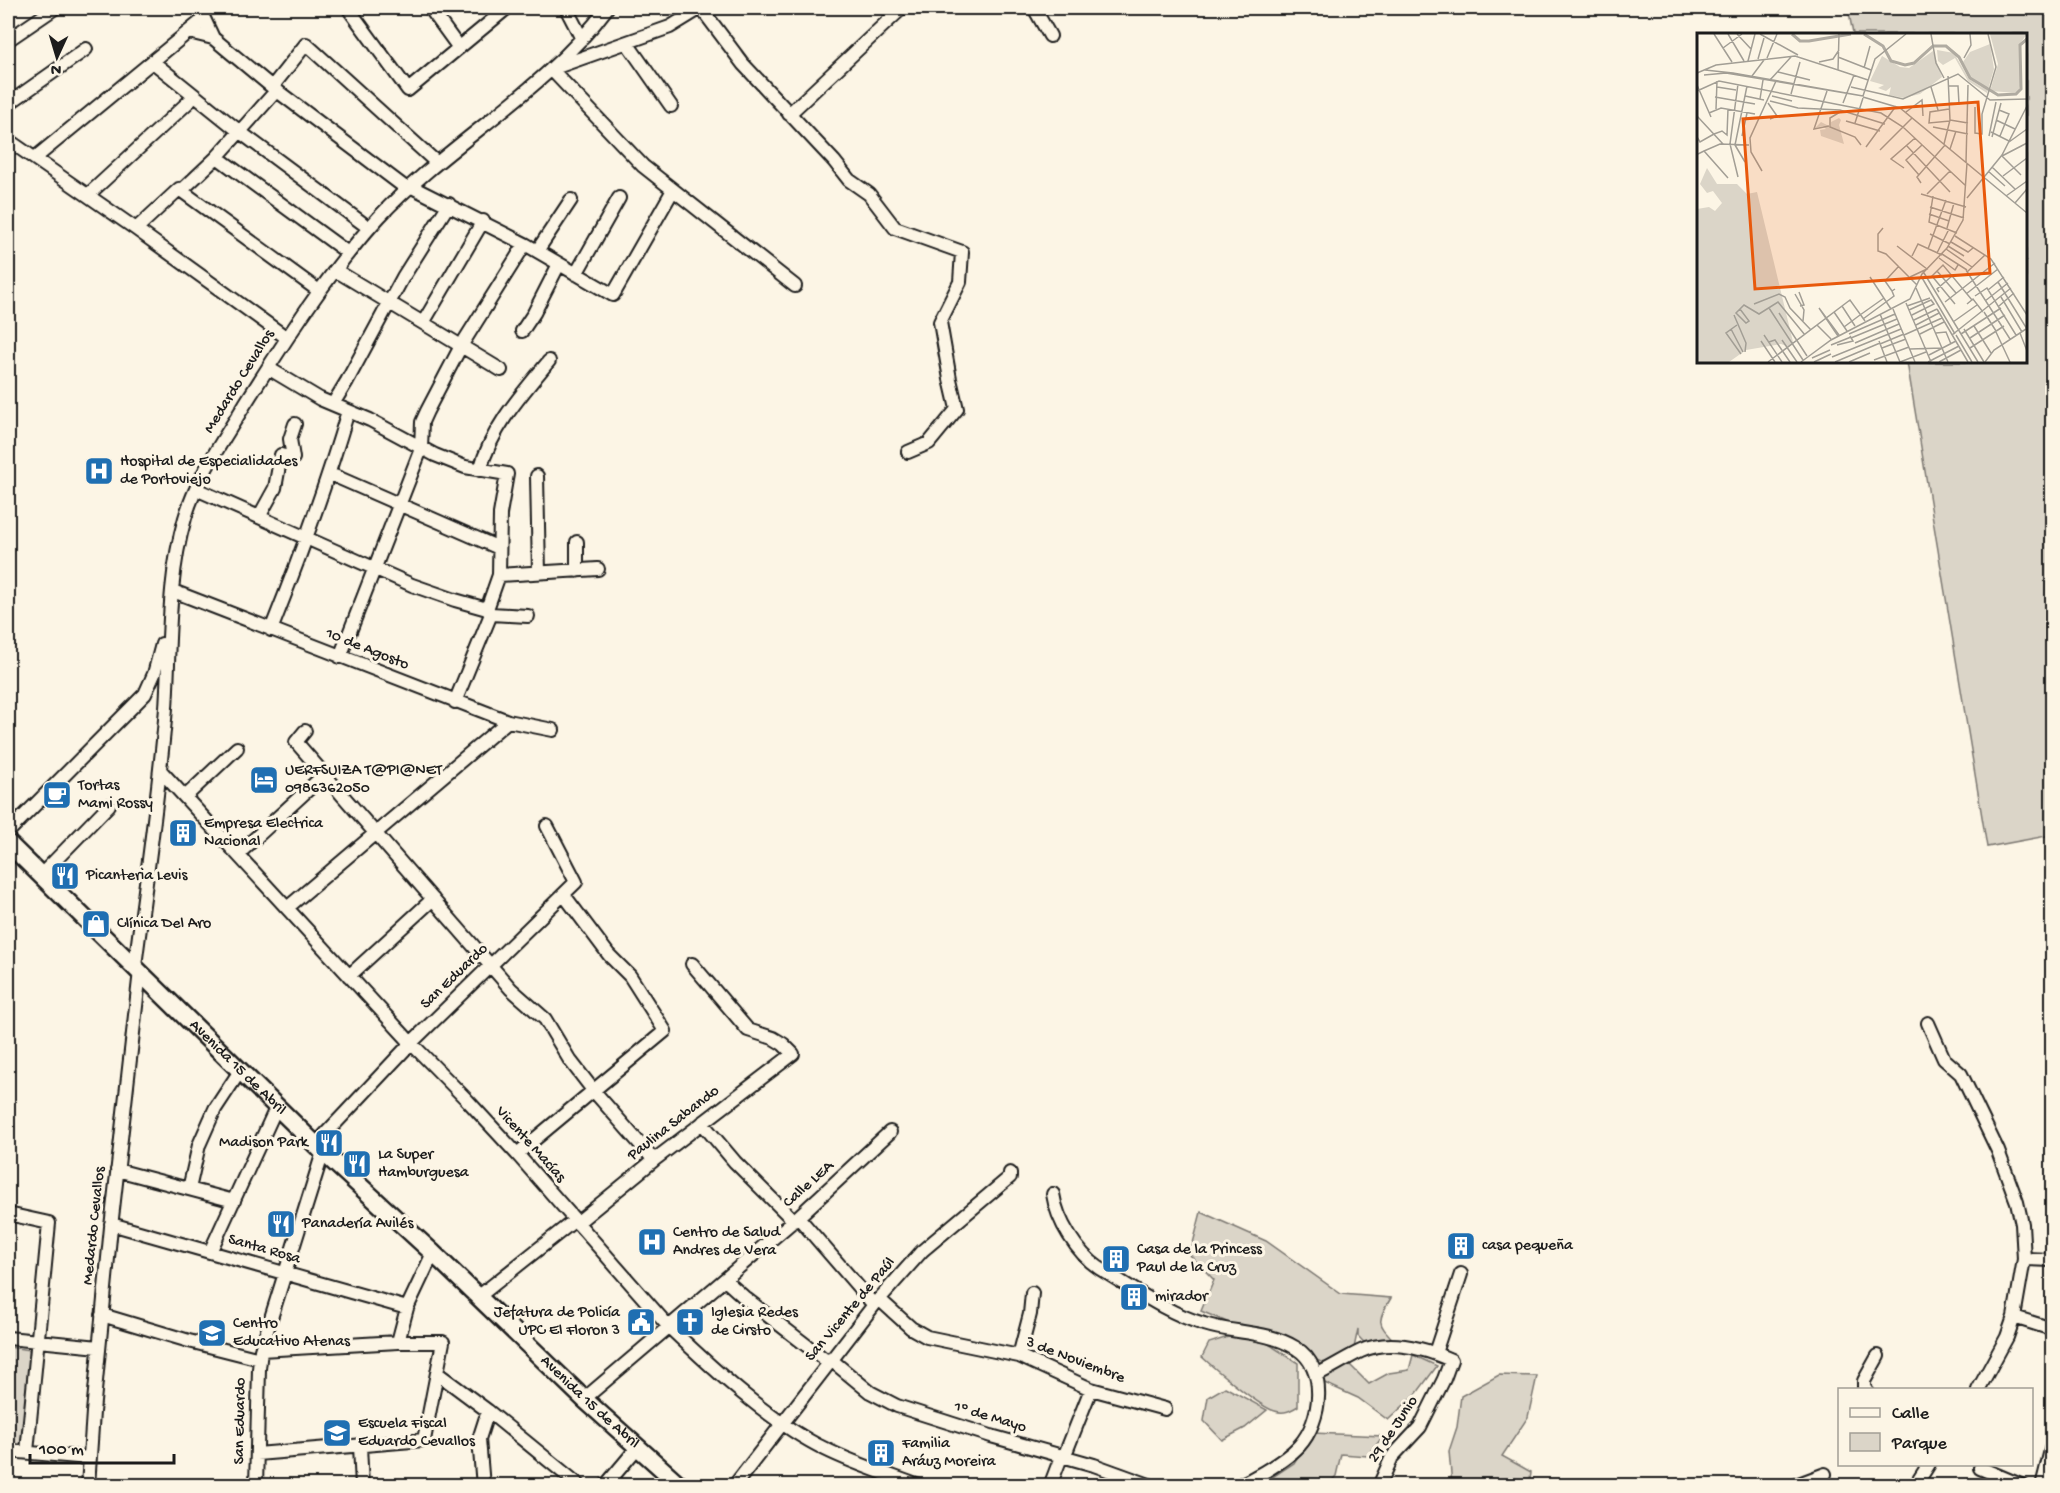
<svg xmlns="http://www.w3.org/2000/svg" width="2060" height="1493" font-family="'Gochi Hand',sans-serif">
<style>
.green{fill:#dbd5c8;stroke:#7c7872;stroke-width:1.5}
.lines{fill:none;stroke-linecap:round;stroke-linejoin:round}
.minor-casing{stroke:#1c1c1c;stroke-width:16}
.major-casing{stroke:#1c1c1c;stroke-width:21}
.minor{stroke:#fcf5e5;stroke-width:12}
.major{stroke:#fcf5e5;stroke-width:16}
.labels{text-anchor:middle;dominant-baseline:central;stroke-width:6;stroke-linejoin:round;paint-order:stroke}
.street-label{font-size:16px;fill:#1c1c1c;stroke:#fcf5e5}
.poi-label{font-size:16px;fill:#1c1c1c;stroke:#fcf5e5;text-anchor:start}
.inset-river{fill:none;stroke:#b0aba1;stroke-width:3}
.inset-road{fill:none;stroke:#a29e95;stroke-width:1.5}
.view{fill:#e8590c;fill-opacity:0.15;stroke:#e8590c;stroke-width:3}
.inset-edge{fill:none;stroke:#1c1c1c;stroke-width:3}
</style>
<rect width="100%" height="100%" fill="#fcf5e5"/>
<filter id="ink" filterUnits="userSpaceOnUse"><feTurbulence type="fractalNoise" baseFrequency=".0167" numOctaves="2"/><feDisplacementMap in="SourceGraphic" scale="12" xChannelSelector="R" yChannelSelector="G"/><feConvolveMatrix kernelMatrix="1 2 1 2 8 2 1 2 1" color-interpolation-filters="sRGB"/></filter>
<g filter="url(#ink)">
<!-- green -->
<path class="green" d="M1848 8H2052V835L1987 847 1907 362H2026V34H1853Z
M1201 1212 1266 1241 1341 1294 1391 1298C1375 1324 1378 1323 1398 1345L1375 1354 1358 1336V1329L1354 1348 1326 1364 1201 1311 1214 1280 1190 1255Z
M1228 1337 1264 1341 1298 1363V1406C1290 1411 1284 1414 1275 1411 1261 1408 1215 1369 1202 1357L1209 1343Z
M8 1347 31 1350 21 1444 8 1443Z
M1413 1355 1437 1366 1417 1393 1388 1420 1358 1398 1318 1380 1344 1359 1369 1384 1389 1373 1409 1370Z
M1499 1375 1537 1376 1528 1417 1502 1456 1531 1472 1529 1485H1452L1449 1451 1457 1427 1461 1396Z
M1225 1387 1267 1410 1245 1428 1222 1440 1204 1421 1208 1397Z
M1312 1433 1383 1436 1368 1456 1341 1454 1336 1476 1328 1485 1259 1486 1294 1463Z"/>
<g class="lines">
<!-- minor casing -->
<g class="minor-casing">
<path id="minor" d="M199 8 213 38
M348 8 408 90 507 8
M430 8 459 48
M566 8 582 39
M701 8 743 64 834 161 849 180 869 194 895 228 962 252 960 282 940 322 950 379 957 409 929 443 908 452
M701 8 670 27 551 69 643 166 795 286
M1034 8 1050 36
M189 32 213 38 272 87 407 189
M8 40 55 8
M627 43 671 106
M153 62 240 132 369 228
M272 87 306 44 437 163
M8 104 86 49
M789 114 902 8
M8 140 136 229 287 338
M217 157 348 253
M35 158 204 19
M410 186 525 244 613 295 673 190
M181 191 217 157 277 90
M88 195 195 96
M136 229 179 189 319 291
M537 251 571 200
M335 270 501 370
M576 274 619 198
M423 323 483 221
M522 331 534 313 559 264
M268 368 320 399 370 420 435 455 465 467 507 474 500 514 499 575 487 609 491 614 455 702
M333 404 347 381 403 277 449 204
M480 470C492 427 521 395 549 361
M330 474 499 548
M537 476 539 573
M196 489 412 585 455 600 487 609
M259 517 275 488 281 455 293 458 290 439 295 424
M577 542V571
M499 575 598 569
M173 591 508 721 553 730
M491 614 528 616
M271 630C300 557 326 486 348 411
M340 657 421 449 422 422 427 411 461 346 525 244
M305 731 296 742 511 989 545 1019 569 1059 593 1090 654 1160
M160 770 411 1043 468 1101 517 1154 669 1327C713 1369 770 1422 825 1449 855 1464 887 1474 919 1486
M185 797 237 748
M8 832 145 694 154 674 162 644
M238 854 324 775
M40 876 109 805
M287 908 508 721
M135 966C146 880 159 794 166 708 170 645 167 580 185 518 197 477 223 441 245 404 286 339 327 274 379 217 450 141 545 92 607 8
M349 976 433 899
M1928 1023 1944 1059 1961 1074 1998 1151 2017 1202 2022 1224 2024 1259 2014 1317 2007 1337 1978 1390
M702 1123 735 1162 794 1221
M316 1144 411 1043 576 882 547 826
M517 1154 665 1031 630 976 609 955 564 895
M117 1170 234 1201
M189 1189 199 1145 215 1109 240 1071
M1053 1194C1057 1221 1077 1253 1099 1268 1131 1287 1168 1314 1204 1324 1235 1334 1266 1330 1296 1348 1328 1368 1322 1421 1299 1446 1285 1461 1256 1477 1238 1486
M8 1214 49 1223 27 1452
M798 1217 874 1305
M577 1223 654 1160 793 1054 783 1044 773 1038 748 1030 692 964
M111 1224 407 1308
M210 1252 277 1106
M2024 1259 2052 1260
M725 1280 744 1297 828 1362
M478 1297 575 1220
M879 1299 911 1328 927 1337 1019 1356 1091 1389 1165 1409
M102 1315 189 1341 260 1359
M2014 1317 2052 1329
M8 1338 99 1347
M398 1342 407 1308 433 1253
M1435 1353 1461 1274
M1019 1356 1030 1314 1032 1293
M830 1359 870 1392 897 1406 991 1436 1094 1465 1152 1486
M437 1373 488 1411 580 1486
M1316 1375C1331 1368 1346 1358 1361 1351 1390 1338 1424 1348 1451 1360L1444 1379 1420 1427 1392 1457 1379 1486
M1866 1390 1864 1388V1381L1878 1356
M584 1399 798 1217 890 1132
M360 1446 362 1486
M8 1451 89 1458
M257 1454 424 1440 443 1342H398L261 1350
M1980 1468 2023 1486
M88 1486 93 1412 111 1227 140 971
M256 1486 259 1369 261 1350 323 1152
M483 1486 479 1439 488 1411
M605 1486 637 1448
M734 1486 874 1305 922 1251 1010 1177V1173
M1050 1486 1061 1457H1064L1091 1389
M1793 1486 1825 1474
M1915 1486 1929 1464
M2042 1486 2052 1446"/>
</g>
<!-- major casing -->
<g class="major-casing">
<g id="major">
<path id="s1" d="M8 843 323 1152 433 1253 584 1399 681 1486"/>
</g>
</g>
<!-- minor -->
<use href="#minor" class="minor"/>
<!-- major -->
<use href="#major" class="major"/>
</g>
</g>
<!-- icons -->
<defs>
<g id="hospital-square" transform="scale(1.5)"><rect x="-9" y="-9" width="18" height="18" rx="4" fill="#1f6fb2" stroke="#fcf5e5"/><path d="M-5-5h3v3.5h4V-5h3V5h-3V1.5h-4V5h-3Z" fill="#fff"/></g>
<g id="hotel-square" transform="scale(1.5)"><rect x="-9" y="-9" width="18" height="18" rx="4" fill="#1f6fb2" stroke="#fcf5e5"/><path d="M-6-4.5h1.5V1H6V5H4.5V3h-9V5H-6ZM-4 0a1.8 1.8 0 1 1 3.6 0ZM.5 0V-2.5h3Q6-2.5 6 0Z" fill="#fff"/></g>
<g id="cafe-square" transform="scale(1.5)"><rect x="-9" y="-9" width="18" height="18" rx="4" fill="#1f6fb2" stroke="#fcf5e5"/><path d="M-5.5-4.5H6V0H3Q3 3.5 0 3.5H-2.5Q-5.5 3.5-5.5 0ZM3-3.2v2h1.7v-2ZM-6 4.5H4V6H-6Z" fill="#fff"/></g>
<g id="building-square" transform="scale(1.5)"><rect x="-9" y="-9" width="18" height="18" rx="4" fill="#1f6fb2" stroke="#fcf5e5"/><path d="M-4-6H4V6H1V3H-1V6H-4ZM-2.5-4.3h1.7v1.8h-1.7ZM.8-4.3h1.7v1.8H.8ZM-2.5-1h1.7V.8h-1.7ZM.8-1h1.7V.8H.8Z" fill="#fff"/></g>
<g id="restaurant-square" transform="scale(1.5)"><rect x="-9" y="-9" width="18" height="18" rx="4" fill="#1f6fb2" stroke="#fcf5e5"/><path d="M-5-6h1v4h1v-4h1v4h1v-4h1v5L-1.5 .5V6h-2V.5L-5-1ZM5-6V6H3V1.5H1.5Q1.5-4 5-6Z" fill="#fff"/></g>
<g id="shop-square" transform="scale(1.5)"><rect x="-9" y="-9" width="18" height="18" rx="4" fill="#1f6fb2" stroke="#fcf5e5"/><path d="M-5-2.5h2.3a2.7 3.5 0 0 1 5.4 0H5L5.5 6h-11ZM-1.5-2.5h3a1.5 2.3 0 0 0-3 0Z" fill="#fff"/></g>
<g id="civic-square" transform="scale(1.5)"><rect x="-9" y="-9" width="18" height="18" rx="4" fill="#1f6fb2" stroke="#fcf5e5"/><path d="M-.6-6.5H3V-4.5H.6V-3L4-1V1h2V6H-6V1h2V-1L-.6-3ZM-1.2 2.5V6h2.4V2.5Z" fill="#fff"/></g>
<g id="church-square" transform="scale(1.5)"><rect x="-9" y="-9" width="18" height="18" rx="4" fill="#1f6fb2" stroke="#fcf5e5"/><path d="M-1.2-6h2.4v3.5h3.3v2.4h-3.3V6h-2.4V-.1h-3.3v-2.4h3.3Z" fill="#fff"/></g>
<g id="school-square" transform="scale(1.5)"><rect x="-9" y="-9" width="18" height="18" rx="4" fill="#1f6fb2" stroke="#fcf5e5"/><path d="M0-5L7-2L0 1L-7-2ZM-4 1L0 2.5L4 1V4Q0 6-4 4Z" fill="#fff"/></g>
</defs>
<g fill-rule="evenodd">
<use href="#hospital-square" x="99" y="471"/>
<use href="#hotel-square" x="264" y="780"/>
<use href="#cafe-square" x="57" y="795"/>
<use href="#building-square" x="183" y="833"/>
<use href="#restaurant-square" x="65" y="876"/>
<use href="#shop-square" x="96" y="924"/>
<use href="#restaurant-square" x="329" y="1143"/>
<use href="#restaurant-square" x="357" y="1164"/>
<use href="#restaurant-square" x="281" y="1224"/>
<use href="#hospital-square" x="652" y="1242"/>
<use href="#building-square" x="1461" y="1246"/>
<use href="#building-square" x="1116" y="1259"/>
<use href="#building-square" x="1134" y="1297"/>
<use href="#civic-square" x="641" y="1322"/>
<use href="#church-square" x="690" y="1322"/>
<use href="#school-square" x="212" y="1333"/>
<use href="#school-square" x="337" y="1433"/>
<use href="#building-square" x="881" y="1453"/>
</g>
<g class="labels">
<!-- street labels -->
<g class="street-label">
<text transform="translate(240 382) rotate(-58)">Medardo Cevallos</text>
<text transform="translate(367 650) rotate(22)">10 de Agosto</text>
<text transform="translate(455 977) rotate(-44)">San Eduardo</text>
<text stroke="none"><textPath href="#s1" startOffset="321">Avenida 15 de Abril</textPath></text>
<text transform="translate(674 1124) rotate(-38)">Paulina Sabando</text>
<text transform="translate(530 1145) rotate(48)">Vicente Macías</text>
<text transform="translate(809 1185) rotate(-42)">Calle LEA</text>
<text transform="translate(95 1226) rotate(-84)">Medardo Cevallos</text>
<text transform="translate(264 1250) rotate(16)">Santa Rosa</text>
<text transform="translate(851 1310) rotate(-50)">San Vicente de Paúl</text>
<text transform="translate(1075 1361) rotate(21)">3 de Noviembre</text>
<text stroke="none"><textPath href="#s1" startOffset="807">Avenida 15 de Abril</textPath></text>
<text transform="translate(990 1418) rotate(17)">1º de Mayo</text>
<text transform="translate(241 1421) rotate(-89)">San Eduardo</text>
<text transform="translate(1394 1430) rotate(-56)">29 de Junio</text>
</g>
<!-- poi labels -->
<g class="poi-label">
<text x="120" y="462">Hospital de Especialidades<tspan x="120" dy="18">de Portoviejo</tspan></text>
<text x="285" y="771">UERFSUIZA T@PI@NET<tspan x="285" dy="18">0986362050</tspan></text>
<text x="78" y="786">Tortas<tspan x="78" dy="18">Mami Rossy</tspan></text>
<text x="204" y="824">Empresa Electrica<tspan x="204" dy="18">Nacional</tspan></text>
<text x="86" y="876">Picanteria Levis</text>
<text x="117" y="924">Clínica Del Aro</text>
<text x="308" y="1143" text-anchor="end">Madison Park</text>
<text x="378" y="1155">La Super<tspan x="378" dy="18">Hamburguesa</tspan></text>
<text x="302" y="1224">Panadería Avilés</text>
<text x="673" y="1233">Centro de Salud<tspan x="673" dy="18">Andres de Vera</tspan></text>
<text x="1482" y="1246">casa pequeña</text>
<text x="1137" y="1250">Casa de la Princess<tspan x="1137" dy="18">Paul de la Cruz</tspan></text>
<text x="1155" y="1297">mirador</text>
<text x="620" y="1313" text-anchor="end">Jefatura de Policía<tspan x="620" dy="18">UPC El Floron 3</tspan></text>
<text x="711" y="1313">Iglesia Redes<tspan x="711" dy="18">de Cirsto</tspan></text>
<text x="233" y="1324">Centro<tspan x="233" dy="18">Educativo Atenas</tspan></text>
<text x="358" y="1424">Escuela Fiscal<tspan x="358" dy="18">Eduardo Cevallos</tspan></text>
<text x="902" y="1444">Familia<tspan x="902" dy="18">Aráuz Moreira</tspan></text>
</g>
</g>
<!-- overview -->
<g transform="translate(1697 33)">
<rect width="330" height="330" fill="#fcf5e5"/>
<path d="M293 1H330L322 12 325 46 321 60 293 58 301 31ZM293 11 297 36 290 60 271 48 258 25 246 32 241 28 240 17 257 20 272 46 286 55 273 45 266 29 273 19ZM236 18 245 44 223 61 207 65 192 62 194 54 189 58 181 55 187 52 173 48 185 23 203 34 212 35ZM142 85 144 87 142 92 147 111 124 103 123 97 129 96 126 93 118 95 124 89 134 94V89ZM10 135 20 151H40L50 161 60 159 96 309 92 314 84 311 49 317 32 329H0V176L12 174 18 178 25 170 16 158 10 160 3 151Z" fill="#dbd5c8"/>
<path class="inset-river" d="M95 1 103 8H112L154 1M167 1 186 13 194 28 208 32 217 30 236 13H249L262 24 273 45 301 62 319 61 324 56 323 12 330 6"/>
<path class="inset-road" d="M17 1 35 29M31 1 47 28M40 1 54 16M63 1 101 22M234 1 239 30 247 45M26 15 45 1M141 24 174 37M70 25 80 1M267 25 274 12 273 1M61 26 67 5M51 28 58 1M122 29 136 26 142 17M167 35 173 13M141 37 171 47M81 39 113 47M0 40 19 32 98 23 141 37 142 1M7 42 29 40 166 63 36 40 8 37M55 43 67 27M73 47 94 24M41 51 33 111 41 144M0 52 14 84M251 53H261L262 71 252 70M20 54 39 57M154 54 206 66 261 41 293 67 330 66M234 54 241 77M0 58 22 48 184 80 206 94 269 153M130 58 117 96 132 93M94 61 103 29M48 63 67 67M75 63 95 68M166 63 178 26 209 1M18 64 58 71M166 64 203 75 330 180M63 66 66 47M73 68 101 75 143 77 188 91M71 70 80 83 73 86M146 70 157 42M278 74V100L285 101V81L299 34 291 1M19 76 20 48M252 76 233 79 232 90 253 88M302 77 312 81 303 103M143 79 133 85V94L158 104 164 112M209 79 225 67 226 83M12 80 24 75 58 81M0 83 26 111M253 87 271 90M299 87 318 96M149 88 183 98M158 90 166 65M236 94 271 101M294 99 312 108M17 101 25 98 30 102 31 76M45 103 50 80M292 103 299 69M0 104 3 109 17 101M295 104 304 70M312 109 330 96M247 111 253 87 251 43M209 112 253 159M169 114 199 73M253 116 259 98M183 117 215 85M7 118 23 111 52 112M1 121 7 118 31 145M305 123 330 110M305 123 324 142M48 129 38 112 50 53M269 129 271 52M295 134 318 156M207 135 194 126 218 105M65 138 54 119 53 105 79 48M291 138 308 153M222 142 209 127 225 112M306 143 330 125M224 150 220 144 248 112M224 161 269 174M230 161 253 138M236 163 232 189 260 200M309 163 330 148M270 165 305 122 330 73M318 170 330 156M233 174 267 185M232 181 252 188M186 195 181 201V218L189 221 220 252M250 195 257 170M233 201 253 211M258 203 294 226 330 282M254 209 271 219 276 215M200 213 230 236 213 244M251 213 267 223M231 216 249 167M249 216 275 234M240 220 252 196M245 221 270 237M215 223 221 211 245 222M242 225 258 237 261 232M269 237 313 306M240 238 259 260M270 239 288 222M227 240 281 329M224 243 258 301M173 244 194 276M301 249 330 296M219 255 251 329M291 257 307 244M195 258 188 248 202 233M102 259 107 272 103 273M242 259 240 256 255 243M98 261 107 277 106 288M269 261 301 236M278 263 290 255 319 302M304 264 325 299M288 268 311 250M248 269 298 230M209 270 234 329M57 271 82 261 88 264 93 275 114 297M258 271 235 243 246 232 275 267M270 271 276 266 286 279M145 273 158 293M210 273 233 265M302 273 317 260M72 275 106 327M43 276 52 288 49 290 39 280 47 272 62 281 81 269 108 302M196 276 218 329M240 276 271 329M212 277 234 267 237 271 215 282M137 279 150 298M287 279 299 298M82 280 110 323M183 281 203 329 229 319M37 282 49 310 48 319M163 282 187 265M166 286 197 263 195 258 198 256M217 287 240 276M256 289 280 272M40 292 29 300 44 321M120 292 134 306M219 292 242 280M277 293 294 320M147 294 163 282M34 296 46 319M267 296 287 329M299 299 313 329M239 300 249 299 254 311M323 300 330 318M152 301 198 281M223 301 247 289M264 301 304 275M67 302 85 329M207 302 245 285M255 302 314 255M259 302 275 329M141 303 122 275 142 302M154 305 200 286M273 305 308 282M85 307 100 329M64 308 78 329M182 308 190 329M72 309 78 307 93 329M158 310 202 291M183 311 207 301M134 312 154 304M140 312 156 308 153 303M185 315 209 306M273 315 307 293M213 316 245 315M232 322 259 308M135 324 204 296M115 325 133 317M177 327 212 314M71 329 153 267 168 288M104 329 134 307 213 266 225 241 250 215 266 187 270 130M117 329 134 321M138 329 183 310M152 329 173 320M231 329 262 313M242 329 264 317M288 329 297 317 329 296"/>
<path class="view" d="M281 69 293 240 58 256 46 86Z"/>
<rect width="330" height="330" class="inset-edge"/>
</g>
<!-- margin -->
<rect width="2060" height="1493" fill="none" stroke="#fcf5e5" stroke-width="30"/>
<rect x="15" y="15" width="2030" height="1463" fill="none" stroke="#1c1c1c" stroke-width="2" filter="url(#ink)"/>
<!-- legend -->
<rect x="1838" y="1388" width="195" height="78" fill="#fcf5e5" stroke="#a29e95" stroke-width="1.5"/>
<rect x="1850" y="1408" width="30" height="9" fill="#fcf5e5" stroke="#a29e95" stroke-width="1.5"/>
<text x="1892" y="1418" font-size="18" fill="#1c1c1c">Calle</text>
<rect x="1850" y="1433" width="30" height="18" fill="#dbd5c8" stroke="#a29e95" stroke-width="1.5"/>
<text x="1892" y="1448" font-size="18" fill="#1c1c1c">Parque</text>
<!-- north arrow -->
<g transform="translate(57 57) rotate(184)" stroke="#fcf5e5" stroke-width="4.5" paint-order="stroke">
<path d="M0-4.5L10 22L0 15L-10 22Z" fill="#1c1c1c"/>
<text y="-9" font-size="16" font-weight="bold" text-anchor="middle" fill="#1c1c1c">N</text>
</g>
<!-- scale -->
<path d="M30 1454v9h144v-9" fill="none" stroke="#1c1c1c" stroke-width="3"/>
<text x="39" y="1454" font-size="18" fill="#1c1c1c" stroke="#fcf5e5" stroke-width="4.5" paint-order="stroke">100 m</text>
</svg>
